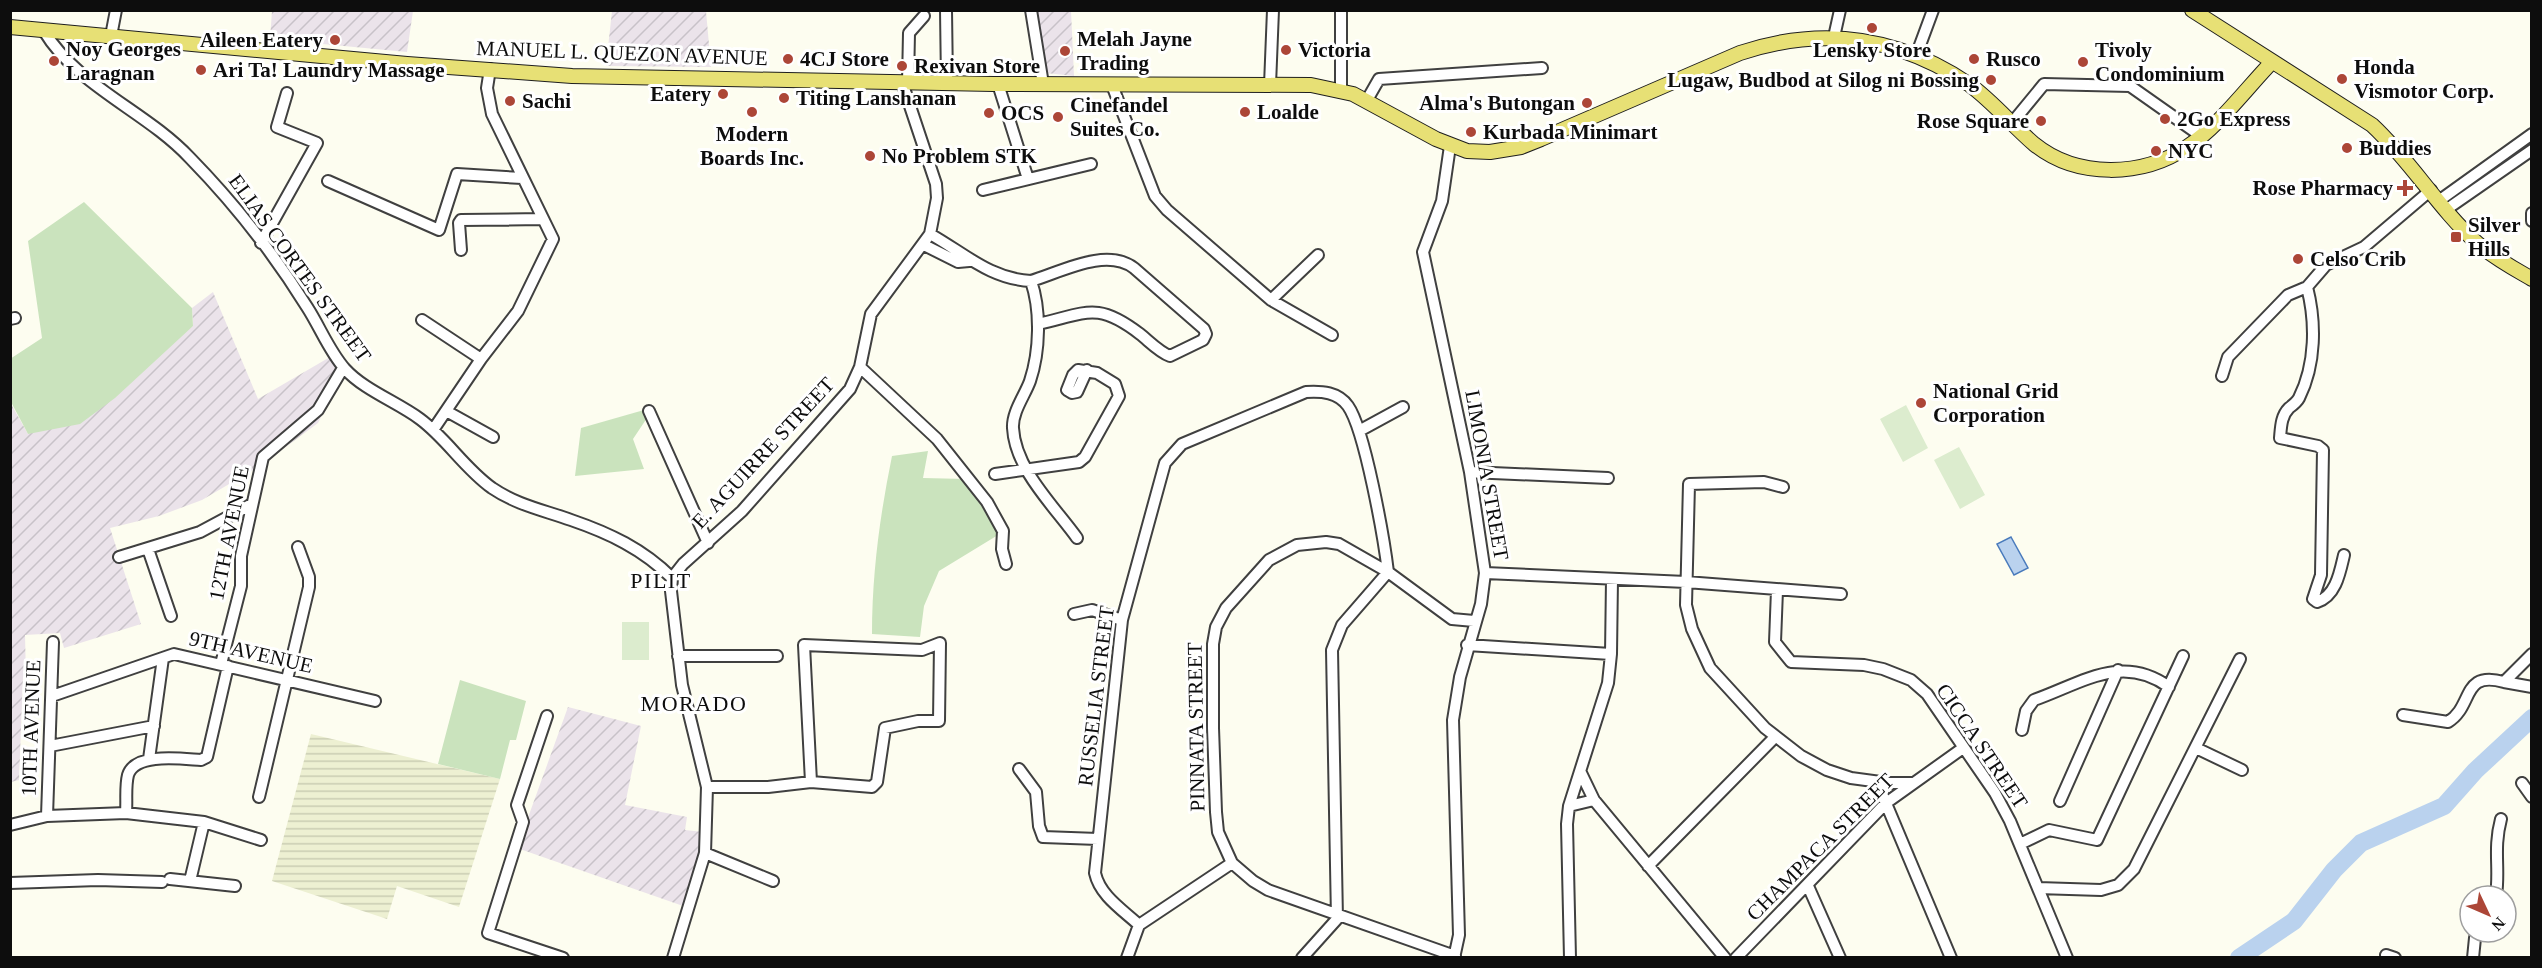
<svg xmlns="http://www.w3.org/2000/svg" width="2542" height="968" font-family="Georgia,serif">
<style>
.industrial{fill:url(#industrial-furrows)}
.farmland{fill:url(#farmland-rules)}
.green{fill:#cae3bd}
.pitch{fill:#dcecce}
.water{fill:#bad2ee;stroke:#4a7bbc;stroke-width:1.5}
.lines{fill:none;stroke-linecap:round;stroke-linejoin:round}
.river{stroke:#bad2ee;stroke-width:18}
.minor-casing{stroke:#404040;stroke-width:14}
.major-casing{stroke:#1e1e1e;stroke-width:16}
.minor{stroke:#fff;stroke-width:10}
.major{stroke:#e7e075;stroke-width:14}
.poi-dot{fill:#ac4637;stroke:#fff;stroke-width:2}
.labels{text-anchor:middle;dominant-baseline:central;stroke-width:6;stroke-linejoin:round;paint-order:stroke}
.poi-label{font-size:21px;font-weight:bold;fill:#0d0d0d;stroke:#fff;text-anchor:start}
.street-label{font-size:21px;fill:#0d0d0d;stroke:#fff}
.neighbourhood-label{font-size:22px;letter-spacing:1.5px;fill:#0d0d0d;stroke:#fff}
</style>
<defs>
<pattern id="industrial-furrows" width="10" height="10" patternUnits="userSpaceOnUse" patternTransform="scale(1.5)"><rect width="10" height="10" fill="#ebe3ea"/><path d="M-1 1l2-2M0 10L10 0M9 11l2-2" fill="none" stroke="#c8c2c8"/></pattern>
<pattern id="farmland-rules" width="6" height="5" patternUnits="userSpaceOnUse" patternTransform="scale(1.5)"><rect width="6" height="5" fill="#edf0d2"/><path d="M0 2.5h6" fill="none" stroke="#cacdb3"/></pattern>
</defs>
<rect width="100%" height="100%" fill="#fdfdf0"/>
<!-- industrial -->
<path class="industrial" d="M272 11H413L407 52 270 39Z
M612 11H706L711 67 606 66Z
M1036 11H1071L1074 76 1046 73Z
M213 292 258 399 330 357 341 377 318 423 260 466 202 500 159 516 110 528 141 624 64 648 60 633 25 635 26 677H23L19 780 11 782 10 402 28 434 193 326 192 308Z
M568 707 641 726 625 805 687 817 685 830 703 832 698 862 686 907 517 848Z"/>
<!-- farmland -->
<path class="farmland" d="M311 734 500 779 459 907 397 886 387 919 272 881Z"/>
<!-- green -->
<path class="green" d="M84 202 192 308 193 326 115 398 80 424 28 434 11 402 10 359 42 338 28 241Z
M644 410 647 418 633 439 644 469 575 476 581 428Z
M928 451 923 478 966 479 998 535 939 571 924 606 920 637 872 634C872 573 880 515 892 456Z
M460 680 526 701 516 740H510L500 779 438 764Z"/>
<!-- pitch -->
<path class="pitch" d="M1906 405 1928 448 1903 462 1880 419Z
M1959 447 1985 495 1960 509 1934 460Z
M622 622H649V660H622Z"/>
<!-- water -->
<path class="water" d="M2011 537 2028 568 2014 575 1997 544Z"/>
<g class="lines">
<!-- river -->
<path class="river" d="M2239 958 2294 921 2334 870 2361 843 2444 806 2475 771 2532 718"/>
<!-- minor casing -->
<g class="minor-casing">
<path id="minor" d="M946 10 947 83
M1031 10 1043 84
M44 31C78 87 146 111 190 158 233 202 274 254 307 307 320 327 329 351 345 369 364 390 397 402 420 419 447 439 464 468 492 488 517 505 543 510 571 520 609 533 643 549 672 578L671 591 682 685 707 787 705 853 673 958
M111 36 116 10
M1834 37 1840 10
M1916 56 1933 10
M908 82 909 33 924 16
M998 84 1028 179
M1112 85 1155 196 1167 210 1271 300 1332 335
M1270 85 1273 10
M1341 91V10
M1367 100 1379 79 1542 68
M2012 123 2044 84 2130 86 2201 136
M1450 146 1442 201 1423 252 1470 472 1485 573 1481 604 1460 677 1453 720 1459 935 1454 958
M328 181 439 230 457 174 522 178
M983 190 1091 164
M2440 200 2532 134
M2447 209 2532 150
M2532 213V221
M930 234C964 253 990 279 1031 281 1041 310 1040 351 1030 381 1025 395 1012 412 1013 428 1015 469 1054 506 1077 538
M261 243 317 143 277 127 287 93
M924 245 958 262 969 261
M461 250 459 223 461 220 543 219
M1031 281C1061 272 1106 247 1134 268L1204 329 1206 334 1203 340 1170 356C1159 352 1149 341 1140 334 1097 301 1087 313 1038 324
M2307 287C2316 322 2316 364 2299 398 2297 402 2293 405 2289 408 2281 416 2281 427 2280 438L2318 446 2323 450 2321 575 2313 599 2317 602C2336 596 2340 572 2344 555
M1271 300 1318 255
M10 319 15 318
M422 320 481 359
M860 367 937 439 987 502 1003 531 1002 549 1006 564
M2222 376 2228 357 2288 295 2307 287 2326 265 2364 247 2431 190
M649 411 708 543
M448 412 493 437
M433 430 481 359 518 311 553 239 492 114 487 88 490 69
M1359 431 1403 407
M1470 472 1608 478
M995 474 1079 462 1085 457 1119 396 1115 384 1097 373 1078 370 1073 375 1067 390 1072 393 1077 392 1087 370
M1783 487 1764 482 1689 484 1686 605 1692 629 1710 668 1765 728 1801 756 1827 770 1851 778 1888 783H1912
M148 549 171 616
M119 557 200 532 252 504
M1485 573 1686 582 1841 594
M672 578 683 564 742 511 850 389 860 367 871 314 930 234 937 198 936 184 902 82
M1777 590 1775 642 1791 662 1864 665 1883 669 1911 680 1927 694 1995 793 2010 821 2067 958
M1074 614 1092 610 1122 620
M1467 645 1611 654
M678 656H777
M221 664 241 586V556L263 457 318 410 343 368
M2504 682 2532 687
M52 696 174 654 375 701
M2403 715 2448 722C2474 706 2461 670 2504 682L2532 654
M547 716 517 805 523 822 488 933 563 958
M2022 730 2026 711 2034 700C2082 683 2122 653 2169 687
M50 746 154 726
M2196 748 2242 770
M149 759 163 658
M1019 769 1036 792 1039 826 1043 837 1098 839
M1581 773 1594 800 1725 958
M1877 782 1951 958
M2522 783 2532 797
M707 787H768L811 782 872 787 877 782 885 728 918 721H939L940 643 922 650 804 645 811 782
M259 797 309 587V577L298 547
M2060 801 2118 670
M1569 806 1594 800
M126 813C127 801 125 787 128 775 135 752 183 759 201 760L207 757 228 666
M47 816 53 642
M10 825 47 816 126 813 204 822 261 840
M2020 844 2049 830 2097 840 2183 656
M705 853 773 881
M1648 866 1775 737
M170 879 235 886
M190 881 204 822
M10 883 98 880 162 882
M1808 886 1840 958
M2038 888 2101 890 2118 885 2134 869 2240 659
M2496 896C2500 868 2493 849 2501 819
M1139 925C1123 910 1100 896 1095 873L1122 620 1165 463 1182 444 1306 392C1322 391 1338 392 1348 406 1365 430 1384 539 1388 572L1342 625 1332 650 1337 919 1302 958
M2386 955 2395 958
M1455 956 1268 890 1253 881 1232 863 1218 832 1216 812 1213 728V644L1216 627 1226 608 1269 560 1297 545 1326 542 1339 544 1388 572 1452 619 1474 621
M1127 958 1139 925 1232 863
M1570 958 1567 824 1569 806 1608 683 1611 654 1612 579
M1736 958 1886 803 1963 748
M2473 958 2475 938 2479 932"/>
</g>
<!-- major casing -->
<g class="major-casing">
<path id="major" d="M2192 10 2372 125C2411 161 2438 208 2477 243 2494 258 2513 268 2532 279
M10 27 407 64 572 76 993 84 1311 85 1353 94 1436 139 1467 151 1490 152 1521 147 1541 139 1740 53C1821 26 1898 36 1970 85 1993 102 2012 125 2034 144 2077 179 2143 177 2187 147 2217 128 2246 89 2271 63"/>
</g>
<!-- minor -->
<use href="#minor" class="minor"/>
<!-- major -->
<use href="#major" class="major"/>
</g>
<!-- markers -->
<g class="poi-dot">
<circle cx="1872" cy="28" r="6"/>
<circle cx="335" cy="40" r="6"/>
<circle cx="1286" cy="50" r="6"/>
<circle cx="1065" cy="51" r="6"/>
<circle cx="788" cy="59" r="6"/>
<circle cx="1974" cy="59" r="6"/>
<circle cx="54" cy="61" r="6"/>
<circle cx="2083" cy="62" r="6"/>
<circle cx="902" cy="66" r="6"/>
<circle cx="201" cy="70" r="6"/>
<circle cx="2342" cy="79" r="6"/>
<circle cx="1991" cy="80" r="6"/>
<circle cx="723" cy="94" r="6"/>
<circle cx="784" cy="98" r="6"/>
<circle cx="510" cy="101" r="6"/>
<circle cx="1587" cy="103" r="6"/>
<circle cx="752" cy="112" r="6"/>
<circle cx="1245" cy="112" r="6"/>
<circle cx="989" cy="113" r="6"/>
<circle cx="1058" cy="117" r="6"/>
<circle cx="2165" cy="119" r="6"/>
<circle cx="2041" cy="121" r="6"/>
<circle cx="1471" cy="132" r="6"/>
<circle cx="2347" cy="148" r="6"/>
<circle cx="2156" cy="151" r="6"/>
<circle cx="870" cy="156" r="6"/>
<path d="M2402 179h6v6h6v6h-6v6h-6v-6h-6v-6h6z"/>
<rect x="2450" y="231" width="12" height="12" rx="3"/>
<circle cx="2298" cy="259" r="6"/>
<circle cx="1921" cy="403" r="6"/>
</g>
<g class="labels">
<!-- poi labels -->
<g class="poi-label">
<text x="1077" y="39">Melah Jayne<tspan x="1077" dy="24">Trading</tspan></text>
<text x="323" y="40" text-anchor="end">Aileen Eatery</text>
<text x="66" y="49">Noy Georges<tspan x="66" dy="24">Laragnan</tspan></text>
<text x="1298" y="50">Victoria</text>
<text x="1872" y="50" text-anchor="middle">Lensky Store</text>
<text x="2095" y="50">Tivoly<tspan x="2095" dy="24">Condominium</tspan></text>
<text x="800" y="59">4CJ Store</text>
<text x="1986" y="59">Rusco</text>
<text x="914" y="66">Rexivan Store</text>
<text x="2354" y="67">Honda<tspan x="2354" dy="24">Vismotor Corp.</tspan></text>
<text x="213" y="70">Ari Ta! Laundry Massage</text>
<text x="1979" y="80" text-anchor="end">Lugaw, Budbod at Silog ni Bossing</text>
<text x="711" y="94" text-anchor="end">Eatery</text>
<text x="796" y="98">Titing Lanshanan</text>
<text x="522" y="101">Sachi</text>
<text x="1575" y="103" text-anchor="end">Alma's Butongan</text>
<text x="1070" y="105">Cinefandel<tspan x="1070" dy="24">Suites Co.</tspan></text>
<text x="1257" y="112">Loalde</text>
<text x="1001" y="113">OCS</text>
<text x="2177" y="119">2Go Express</text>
<text x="2029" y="121" text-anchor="end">Rose Square</text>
<text x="1483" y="132">Kurbada Minimart</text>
<text x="752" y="134" text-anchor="middle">Modern<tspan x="752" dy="24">Boards Inc.</tspan></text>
<text x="2359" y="148">Buddies</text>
<text x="2168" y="151">NYC</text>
<text x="882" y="156">No Problem STK</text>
<text x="2393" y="188" text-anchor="end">Rose Pharmacy</text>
<text x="2468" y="225">Silver<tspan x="2468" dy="24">Hills</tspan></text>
<text x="2310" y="259">Celso Crib</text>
<text x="1933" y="391">National Grid<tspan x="1933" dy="24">Corporation</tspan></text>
</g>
<!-- street labels -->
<g class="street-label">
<text transform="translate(622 53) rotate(2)">MANUEL L. QUEZON AVENUE</text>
<text transform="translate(300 268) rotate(54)">ELIAS CORTES STREET</text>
<text transform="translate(763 453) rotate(-47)">E. AGUIRRE STREET</text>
<text transform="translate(1487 475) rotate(80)">LIMONIA STREET</text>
<text transform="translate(229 533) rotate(-79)">12TH AVENUE</text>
<text transform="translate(251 652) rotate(13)">9TH AVENUE</text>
<text transform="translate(1096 696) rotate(-83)">RUSSELIA STREET</text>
<text transform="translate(1196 727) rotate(-91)">PINNATA STREET</text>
<text transform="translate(31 728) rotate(-88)">10TH AVENUE</text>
<text transform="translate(1982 746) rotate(56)">CICCA STREET</text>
<text transform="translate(1820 847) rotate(-45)">CHAMPACA STREET</text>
</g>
<!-- neighbourhood labels -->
<g class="neighbourhood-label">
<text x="661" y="580">PILIT</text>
<text x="694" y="703">MORADO</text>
</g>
</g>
<!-- border -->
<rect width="2542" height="968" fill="none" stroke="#0d0d0d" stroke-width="24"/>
<!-- north arrow -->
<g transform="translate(2488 914) rotate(134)"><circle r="28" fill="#ffffff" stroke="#9e9e9e" stroke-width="1.5"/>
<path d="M0-4.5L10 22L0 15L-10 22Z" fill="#ac4637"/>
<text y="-9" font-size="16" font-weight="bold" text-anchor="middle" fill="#0d0d0d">N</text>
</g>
</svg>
